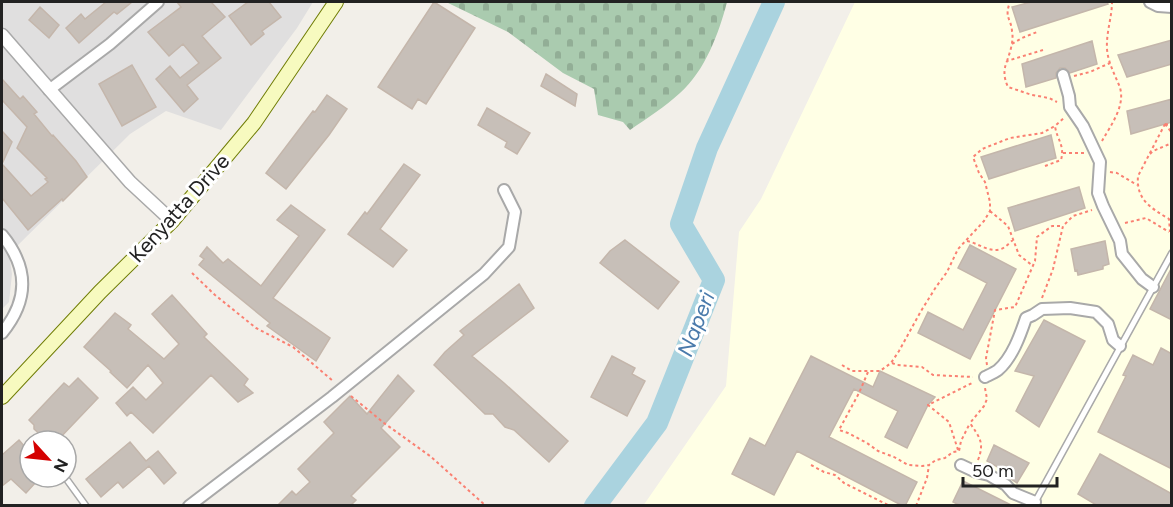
<svg xmlns="http://www.w3.org/2000/svg" width="1173" height="507" font-family="Figtree,sans-serif">
<style>
.residential{fill:#e0dfdf}
.education{fill:#ffffe5}
.cemetery{fill:url(#cemetery-stones)}
.lines{fill:none;stroke-linecap:round;stroke-linejoin:round}
.river{stroke:#aad3df;stroke-width:22}
.building{fill:#c7bfb8;stroke:#c4b6ab;stroke-width:1.5}
.service-casing{stroke:#a9a9a9;stroke-width:8}
.minor-casing{stroke:#a9a9a9;stroke-width:14}
.tertiary-casing{stroke:#a9a9a9;stroke-width:15}
.secondary-casing{stroke:#707d05;stroke-width:16}
.path{stroke:#fa8072;stroke-width:2;stroke-dasharray:3 3;stroke-linecap:butt}
.service{stroke:#fff;stroke-width:5}
.minor{stroke:#fff;stroke-width:10}
.tertiary{stroke:#fff;stroke-width:12}
.secondary{stroke:#f7fabf;stroke-width:14}
.labels{text-anchor:middle;dominant-baseline:central;stroke-width:6;stroke-linejoin:round;paint-order:stroke}
.street-label{font-size:21px;fill:#222;stroke:#fff}
.water-label{font-size:22px;font-style:italic;fill:#4a7aab;stroke:#fff}
</style>
<defs>
<pattern id="cemetery-stones" width="16" height="16" patternUnits="userSpaceOnUse" patternTransform="scale(1.5)"><rect width="16" height="16" fill="#aacbaf"/><path d="M2 7V4a2 2 0 0 1 4 0v3zM10 15v-3a2 2 0 0 1 4 0v3z" fill="#92ae96"/></pattern>
</defs>
<rect width="100%" height="100%" fill="#f2efe9"/>
<!-- residential -->
<path class="residential" d="M2 2H313L297 28 221 130 166 111 130 134 9 254 12 274 9 302 2 309Z"/>
<!-- education -->
<path class="education" d="M855 2H1171V505L643 506 726 386 739 232 761 199Z"/>
<!-- cemetery -->
<path class="cemetery" d="M446 2H727C719 33 705 71 680 93 665 107 647 118 630 130L623 122 598 115 594 89 563 73 508 32Z"/>
<g class="lines">
<!-- river -->
<path class="river" d="M595 506 657 423 714 280 681 224 707 148 774 2"/>
</g>
<!-- building -->
<path class="building" d="M106 2H132L117 14 114 12 79 43 66 28 81 14 85 19Z
M177 2H211L225 17 202 36 221 58 187 85 198 99 184 112 156 79 170 66 180 78 199 63 183 44 169 56 148 32 181 7Z
M248 2H269L281 17 262 31 264 34 251 45 229 16Z
M434 2 475 28 426 104 418 99 412 109 378 87Z
M1031 2H1107L1108 4 1020 32 1012 7Z
M40 7 59 25 49 38 29 20Z
M1172 40V64L1127 77 1118 55Z
M1092 41 1097 64 1070 73 1065 68H1060L1056 73V78L1026 87 1022 64Z
M132 65 156 107 122 126 99 84Z
M546 74 577 94 575 106 541 86Z
M2 79 20 99 23 96 37 112 34 114 52 136 53 135 76 161 87 177 63 201 62 199 28 230 2 198V131L12 142 2 164 31 196 48 182 45 179 47 178 17 148 27 127 2 100Z
M327 95 347 109 329 135 286 189 266 173 313 111 315 112Z
M1172 99V122L1131 134 1127 111Z
M487 108 530 133 517 154 505 147 507 142 478 125Z
M1051 135 1056 158 989 179 981 157Z
M404 164 420 175 380 229 407 250 393 267 348 234 365 212 367 214Z
M1079 187 1085 208 1015 231 1008 208Z
M291 205 325 230 273 298 330 338 316 361 267 326 270 323 199 265 204 259 200 256 207 247 223 263 228 259 261 286 299 236 277 220Z
M625 240 679 282 658 309 600 263 610 251Z
M1105 241 1109 264 1103 266V269L1078 275 1077 270 1075 271 1071 249Z
M970 245 1016 269 970 359 918 333 928 312 963 330 987 283 958 268Z
M1172 267V320L1150 309Z
M519 284 534 308 472 356 504 383 568 441 549 462 514 430 505 427 493 414H485L434 365 445 352 464 335 460 331Z
M172 295 207 334 204 337 248 379 244 385 253 393 238 402 211 375 153 433 131 412 127 416 116 403 133 387 146 400 163 383 148 365 127 388 110 372 111 371 84 347 115 313 131 325 128 329 164 359 179 344 152 314Z
M1044 320 1085 341 1039 427 1016 411 1034 376 1015 371Z
M1161 348 1172 354V469L1098 432 1126 376 1123 375 1133 355 1153 365Z
M612 356 635 368 632 374 645 381 627 416 591 397Z
M811 356 873 387 880 371 935 397 928 405 907 448 885 437 898 411 854 389 829 437 917 482 905 506H903L797 451 774 495 732 474 750 438 765 446Z
M398 375 414 391 381 428 400 447 351 496 356 500 350 506H277L292 491 296 495 310 482 298 469 334 433 324 422 350 396 367 414Z
M78 378 98 398 57 441H47L34 429V425L29 420 64 383 69 387Z
M19 440 30 453V462L23 469 36 482 26 493 11 479 2 486V455Z
M130 442 146 461 158 451 176 473 164 484 149 466 123 488 118 482 101 497 86 479Z
M994 445 1029 463 1017 483 1008 477 1010 474 987 461Z
M1100 454 1172 494V506H1098L1078 494Z
M963 481 1013 506H961L953 502Z"/>
<g class="lines">
<!-- service casing -->
<g class="service-casing">
<path id="service" d="M65 477 86 506
M1034 504 1172 253"/>
</g>
<!-- minor casing -->
<g class="minor-casing">
<path id="minor" d="M1150 2 1158 6 1172 7
M1063 75 1069 96 1070 107 1083 126 1100 162 1098 193 1103 206 1120 241 1122 254 1142 279 1153 287
M49 90 110 44 158 2
M2 235C29 268 29 300 2 333
M985 377C989 375 994 373 998 370 1012 358 1020 336 1026 318L1033 315 1042 309 1070 308 1096 312 1108 324 1113 340 1120 346
M961 465 976 472 989 475 1006 485 1013 493 1035 502
M189 506 332 397 484 274 509 247 515 212 504 190"/>
</g>
<!-- tertiary casing -->
<g class="tertiary-casing">
<path id="tertiary" d="M2 35 130 182 172 221"/>
</g>
<!-- secondary casing -->
<g class="secondary-casing">
<path id="secondary" d="M2 397 100 292 172 221 254 123 336 2"/>
</g>
<!-- path -->
<path class="path" d="M1012 44 1022 38 1037 32
M1043 50 1007 61C1003 71 1004 78 1008 87L1032 95 1049 98 1057 102
M1007 61C1010 52 1014 41 1012 31 1011 18 1004 18 1010 2
M1074 76 1090 72 1110 63
M1165 124 1138 176C1136 200 1151 208 1169 219L1170 232
M1165 124 1172 133
M1165 124 1172 125
M1102 141C1111 125 1127 104 1119 85 1114 73 1108 62 1107 49 1106 33 1112 17 1112 2
M1063 153H1084
M1150 154 1153 151 1172 143
M1045 166 1061 160C1065 145 1057 140 1055 126L1064 118
M1110 172 1117 173 1137 185
M990 211 1008 226 1019 255 1033 266
M1125 223 1146 218 1169 232
M967 241C978 243 989 253 1001 249 1005 248 1010 242 1013 240
M192 273 215 295 256 328 293 347 333 381
M1042 298 1053 269 1063 226 1073 216 1092 210
M892 363 897 365 922 367 933 375 973 377
M842 365 852 371H880L891 363 899 351 921 311 936 287 947 272 958 249 984 221 990 211V202L985 182 979 173 973 157 982 149 1010 138 1042 133 1055 126
M987 365 986 358 995 310 1015 307 1035 261 1037 237 1052 226H1063
M868 372 859 393 839 430 848 433 867 443 878 451 894 457 908 465 922 466 929 465 936 460 945 458 953 452 959 451 961 441 970 423
M351 396 384 423 430 456 486 506
M958 450 949 422 928 405 974 382
M978 460C985 442 979 437 970 423L984 406 987 399 985 388
M811 465 824 472 835 475 844 483 890 506
M916 506 927 478 929 465"/>
<!-- service -->
<use href="#service" class="service"/>
<!-- minor -->
<use href="#minor" class="minor"/>
<!-- tertiary -->
<use href="#tertiary" class="tertiary"/>
<!-- secondary -->
<use href="#secondary" class="secondary"/>
</g>
<g class="labels">
<!-- street labels -->
<g class="street-label">
<text transform="translate(179 208) rotate(-48)">Kenyatta Drive</text>
</g>
<!-- water labels -->
<g class="water-label">
<text transform="translate(696 324) rotate(-69)">Naperi</text>
</g>
</g>
<!-- border -->
<rect width="1173" height="507" fill="none" stroke="#222222" stroke-width="6"/>
<!-- north arrow -->
<g transform="translate(48 459) rotate(117)"><circle r="28" fill="#ffffff" stroke="#a7a7a7" stroke-width="1.5"/>
<path d="M0-4.5L10 22L0 15L-10 22Z" fill="#d40000"/>
<text y="-9" font-size="16" font-weight="bold" text-anchor="middle" fill="#222222">N</text>
</g>
<!-- scale -->
<path d="M963 477v9h94v-9" fill="none" stroke="#222222" stroke-width="3"/>
<text x="972" y="477" font-size="18" fill="#222222" stroke="#ffffff" stroke-width="4.5" paint-order="stroke">50 m</text>
</svg>
